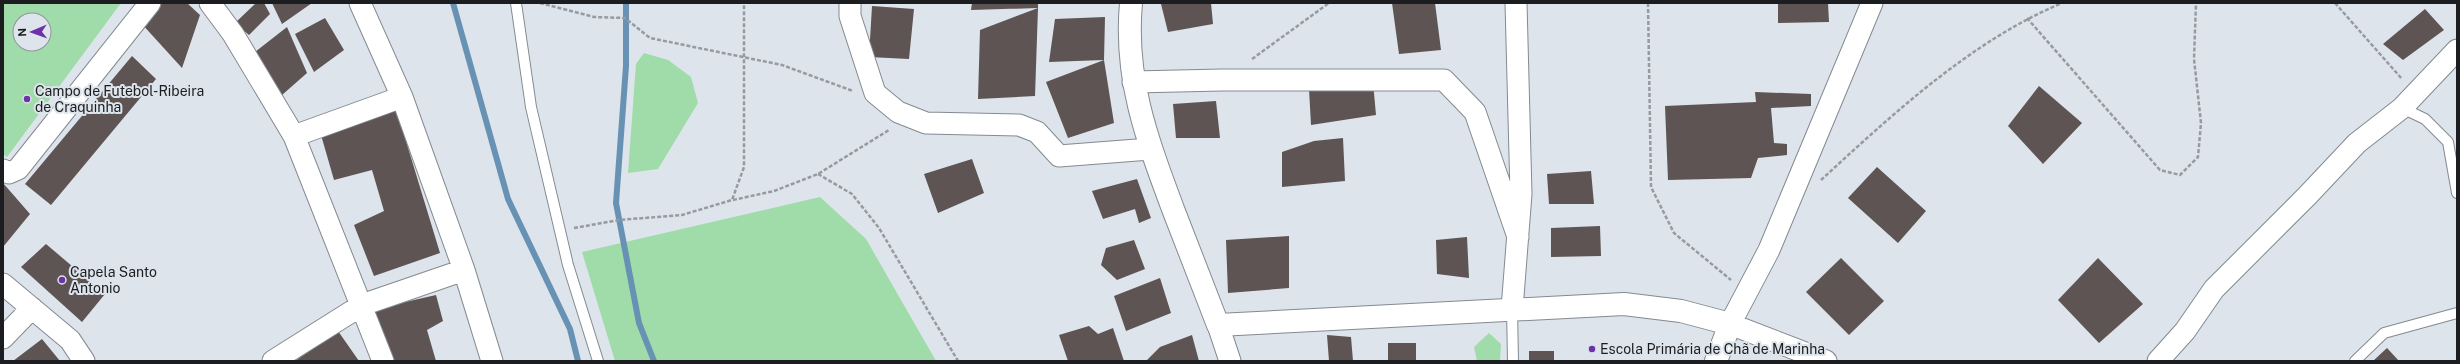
<svg xmlns="http://www.w3.org/2000/svg" width="2460" height="364" font-family="'Public Sans',sans-serif">
<style>
.green{fill:#9fdcaa;fill-rule:evenodd}
.lines{fill:none;stroke-linecap:round;stroke-linejoin:round}
.stream{stroke:#6892b4;stroke-width:6}
.building{fill:#5d5453}
.lane-casing{stroke:#838a90;stroke-width:12}
.street-casing{stroke:#838a90;stroke-width:23}
.secondary-casing{stroke:#838a90;stroke-width:24}
.path{stroke:#969ba0;stroke-width:2.5;stroke-dasharray:4 2;stroke-linecap:butt}
.lane{stroke:#fff;stroke-width:10}
.street{stroke:#fff;stroke-width:21}
.secondary{stroke:#fff;stroke-width:22}
.poi-dot{fill:#6c32a8;stroke:#dde4eb;stroke-width:1.5}
.labels{text-anchor:middle;dominant-baseline:central;stroke-width:4;stroke-linejoin:round;paint-order:stroke}
.poi-label{font-size:14px;fill:#1b1d20;stroke:#dde4eb;text-anchor:start}
</style>
<rect width="100%" height="100%" fill="#dde4eb"/>
<!-- green -->
<path class="green" d="M3 3H121L7 157 3 154ZM20 20H44V44H20Z
M644 53 668 60 691 77 698 103 658 169 628 173 636 64Z
M820 197 866 239 936 361H615L582 252Z
M1489 333 1501 344 1500 361H1477L1474 347Z"/>
<g class="lines">
<!-- stream -->
<path class="stream" d="M453 3 508 199 570 329 578 361
M626 3V66L616 203 639 323 654 361"/>
</g>
<!-- building -->
<path class="building" d="M158 3H187L200 15 182 68 141 23Z
M256 3H264L270 14 249 35 235 23Z
M272 3H312L282 24Z
M972 3H1038V8L971 10Z
M1170 3H1211L1213 24 1168 32 1161 4Z
M1392 3H1435L1441 50 1399 54Z
M1778 3H1828L1829 22 1778 23Z
M872 6 914 9 909 59 869 57Z
M1038 8 1035 96 978 99 980 30Z
M2425 9 2444 30 2403 60 2383 44Z
M1105 17 1104 60 1049 62 1055 19Z
M325 18 344 50 314 72 295 34Z
M287 27 307 73 282 95 255 52Z
M132 56 156 79 51 205 25 184Z
M1104 60 1114 123 1068 138 1046 82Z
M1373 82 1376 115 1311 125 1309 89Z
M2039 86 2082 123 2043 164 2008 126Z
M1755 92 1811 94V106L1771 108 1774 143 1787 144V155L1758 158 1751 178 1668 180 1665 106 1756 102Z
M1216 101 1220 138H1176L1173 104Z
M395 105 440 253 374 276 354 225 384 211 372 170 334 180 319 128Z
M1343 138 1345 181 1282 187V152L1314 141Z
M972 159 984 193 938 213 924 174Z
M1877 167 1926 211 1898 243 1848 198Z
M1591 171 1594 204H1549L1547 174Z
M1137 179 1151 218 1139 223 1135 209 1103 219 1092 191Z
M3 183 30 214 3 247Z
M1600 226 1601 256 1551 257V228Z
M1289 236V288L1228 293 1226 240Z
M1467 237 1469 278 1437 274 1436 240Z
M1134 240 1145 269 1117 280 1101 265 1106 248Z
M46 244 105 294 82 322 21 267Z
M1841 258 1884 301 1849 335 1806 292Z
M2098 258 2143 304 2099 343 2058 300Z
M1160 278 1171 313 1126 331 1114 296Z
M436 295 443 321 427 330 436 361H389L370 310Z
M1089 326 1098 334 1113 328 1124 361H1068L1059 335Z
M338 331 359 361H295Z
M1192 335 1199 361H1146L1160 347Z
M1327 335 1351 337 1353 361H1329Z
M42 339 60 361H13Z
M1388 343H1416V361H1388Z
M2387 348 2399 361H2373Z
M1529 351H1554V361H1529Z"/>
<g class="lines">
<!-- lane casing -->
<g class="lane-casing">
<path id="lane" d="M516 3 531 107 568 265 598 361
M2402 108 2425 119 2448 142 2457 193
M1512 309 1513 361
M2355 361 2384 333 2457 313"/>
</g>
<!-- street casing -->
<g class="street-casing">
<path id="street" d="M210 3 233 34 294 136 383 361
M360 3 402 97 464 270 492 361
M850 3V16L875 93 898 112 926 123 1019 125 1037 132 1059 156 1150 149
M1133 82 1222 80H1444L1475 112 1518 237
M294 136 402 97
M3 170 9 173 18 169 150 3
M3 284 70 340 84 361
M1512 309 1521 194 1516 3
M1218 325 1230 361
M3 338 32 308
M273 361 362 305 464 270
M1826 361 1730 324 1769 250 1872 3
M2158 361 2185 331 2214 289 2308 195 2357 143 2402 108 2457 50"/>
</g>
<!-- secondary casing -->
<g class="secondary-casing">
<path id="secondary" d="M1131 3C1124 79 1147 139 1173 209 1188 248 1203 287 1218 325L1624 304 1681 311 1730 324 1716 361"/>
</g>
<!-- path -->
<path class="path" d="M540 3 594 17 625 18 650 38 782 65 853 91
M1648 3 1651 187 1674 233 1731 280
M2335 3 2402 79
M2027 18 2160 170 2180 175 2198 157 2201 123 2194 59 2196 3
M1252 59 1329 3
M818 174 852 194 879 228 958 361
M1821 180C1893 114 1971 41 2062 3
M733 200 774 191 818 174 889 130
M574 228 619 220 682 215 732 200 744 167V3"/>
<!-- lane -->
<use href="#lane" class="lane"/>
<!-- street -->
<use href="#street" class="street"/>
<!-- secondary -->
<use href="#secondary" class="secondary"/>
</g>
<!-- markers -->
<g class="poi-dot">
<circle cx="27" cy="99" r="4"/>
<circle cx="62" cy="280" r="4"/>
<circle cx="1592" cy="349" r="4"/>
</g>
<g class="labels">
<!-- poi labels -->
<g class="poi-label">
<text x="35" y="91">Campo de Futebol-Ribeira<tspan x="35" dy="16">de Craquinha</tspan></text>
<text x="70" y="272">Capela Santo<tspan x="70" dy="16">Antonio</tspan></text>
<text x="1600" y="349">Escola Primária de Chã de Marinha</text>
</g>
</g>
<!-- border -->
<rect width="2460" height="364" fill="none" stroke="#1b1d20" stroke-width="8"/>
<!-- north arrow -->
<g transform="translate(32 32) rotate(268)"><circle r="19" fill="#dde4eb" stroke="#8f949a"/>
<path d="M0-3L7 15L0 10L-7 15Z" fill="#6c32a8"/>
<text y="-6" font-size="11" font-weight="bold" text-anchor="middle" fill="#1b1d20">N</text>
</g>
</svg>
